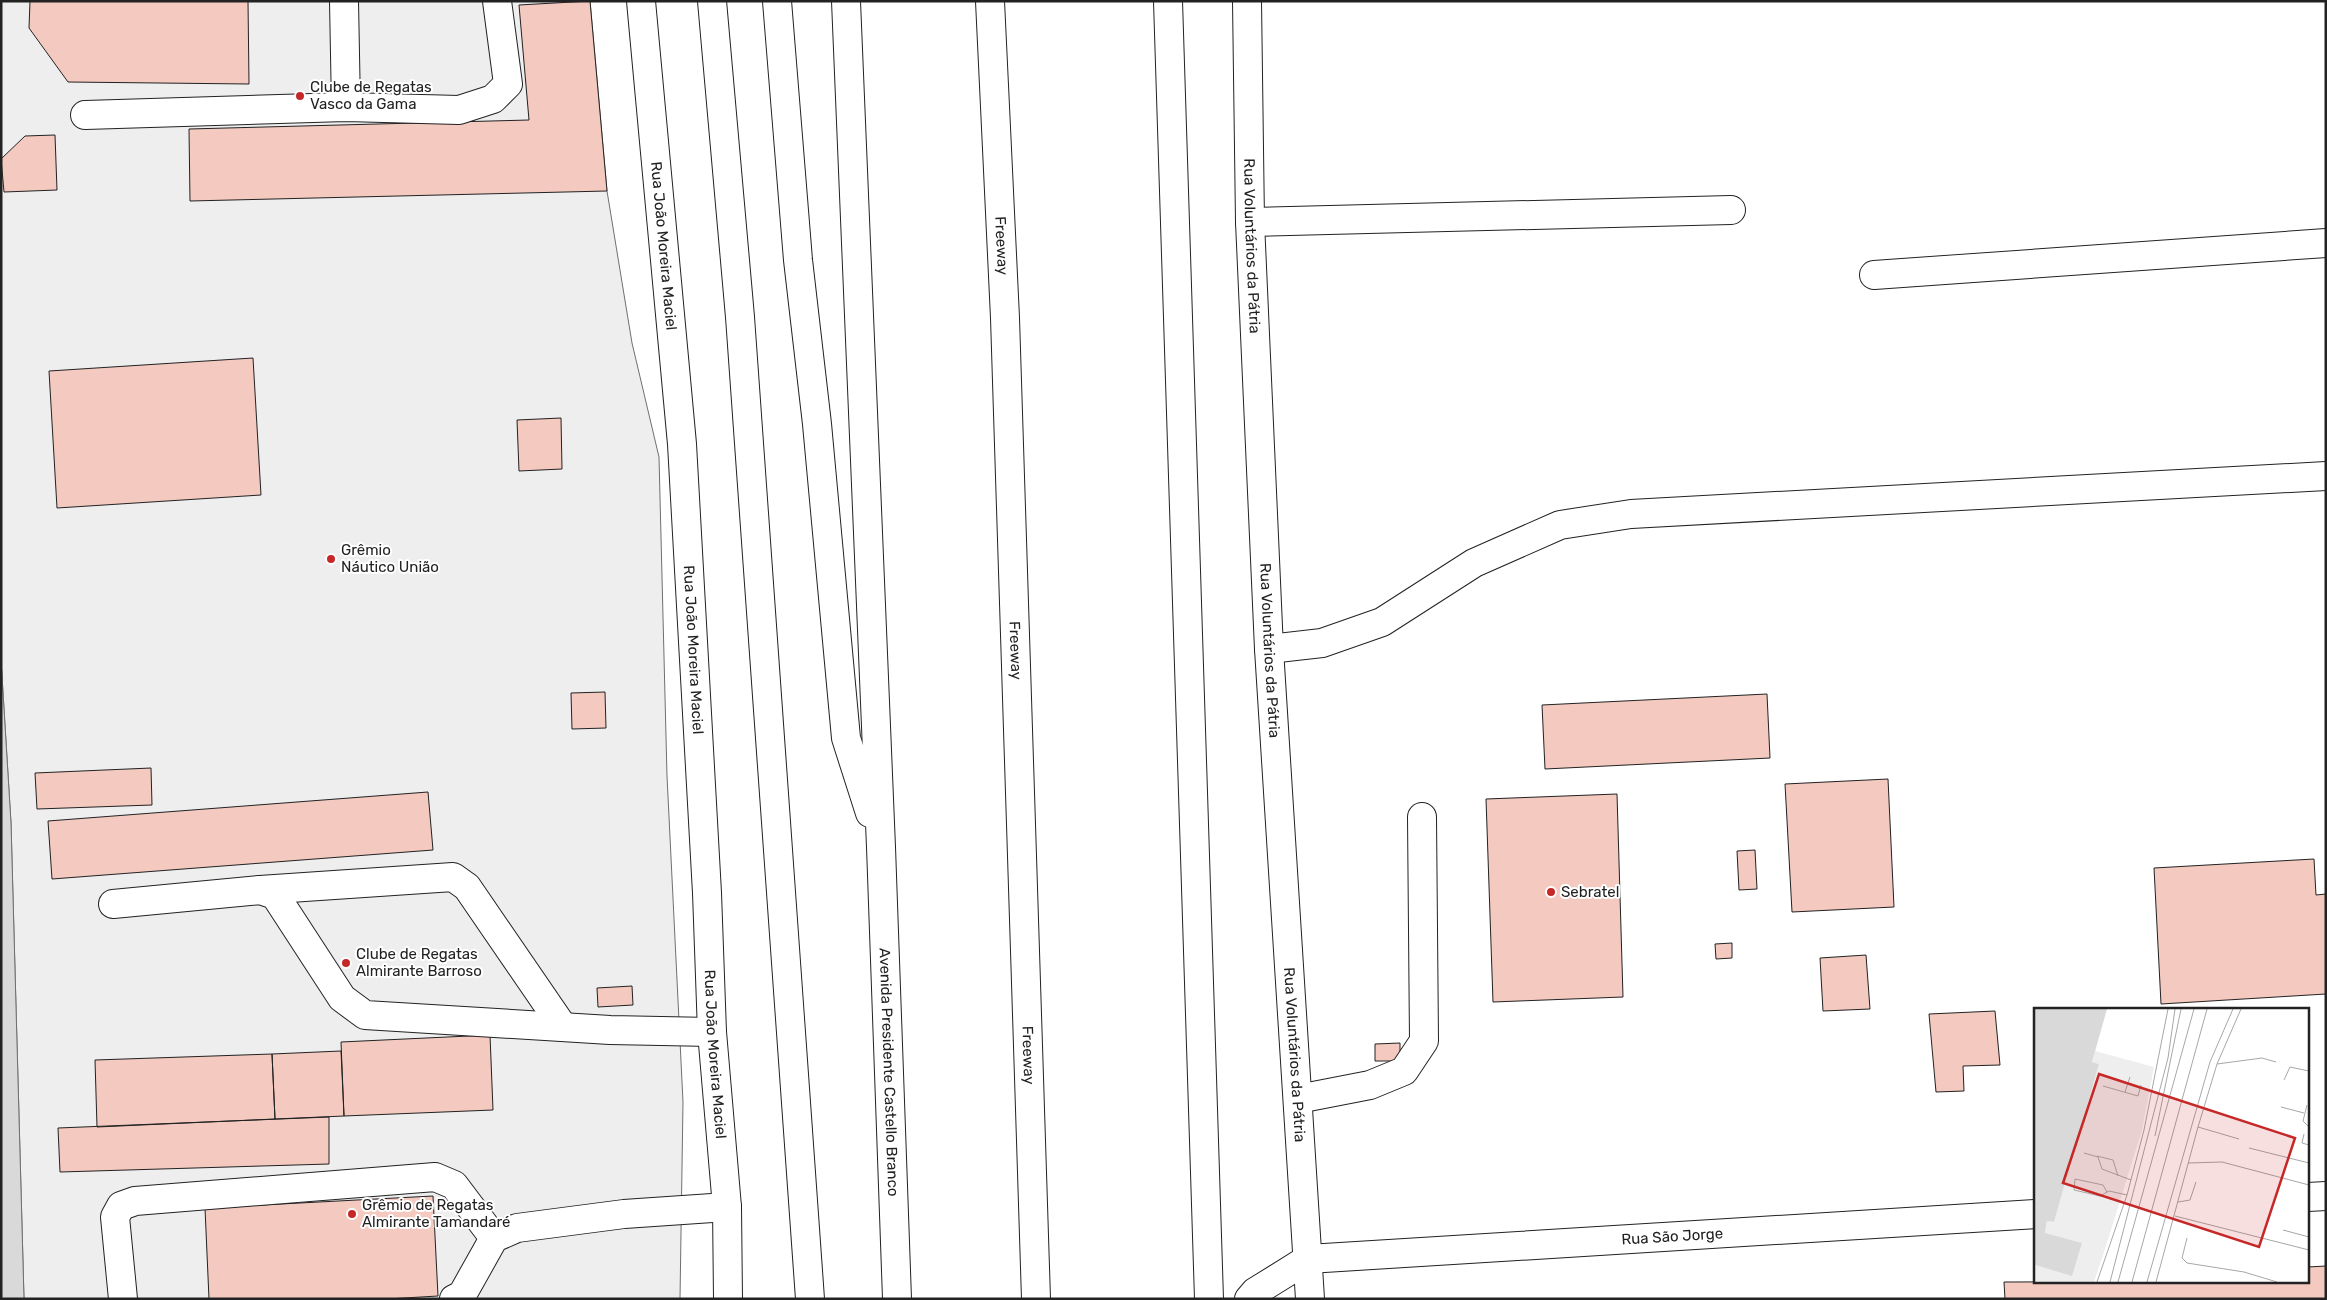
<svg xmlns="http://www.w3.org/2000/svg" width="2327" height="1300" font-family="Rubik,sans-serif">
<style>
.green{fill:#eee;stroke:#6f6f6f}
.water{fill:#d9d9d9;stroke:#6f6f6f}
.building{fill:#f3c9c0;stroke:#222}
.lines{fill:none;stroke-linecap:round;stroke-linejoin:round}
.minor-casing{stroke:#222;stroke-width:30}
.major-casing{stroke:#222;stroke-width:30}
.highway-casing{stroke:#222;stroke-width:30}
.minor{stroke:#fff;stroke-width:28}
.major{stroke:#fff;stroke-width:28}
.highway{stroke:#fff;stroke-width:28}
.poi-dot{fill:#c62828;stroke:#fff;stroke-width:2}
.labels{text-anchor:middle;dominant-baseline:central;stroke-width:4;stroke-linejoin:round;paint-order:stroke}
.poi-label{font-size:15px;fill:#222;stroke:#fff;text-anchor:start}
.street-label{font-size:15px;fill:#222;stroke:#fff}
.inset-road{fill:none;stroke:#a7a7a7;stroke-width:1}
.view{fill:#c62828;fill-opacity:0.15;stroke:#c62828;stroke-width:2.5}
.inset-edge{fill:none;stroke:#222;stroke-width:2.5}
</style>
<rect width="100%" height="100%" fill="#fff"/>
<!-- green -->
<path class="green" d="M1 1H590L607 191 632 343 659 457 667 776 683 1102 680 1299H24L11 823 1 660Z"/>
<!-- water -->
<path class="water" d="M1 660 11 823 24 1299H1Z"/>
<!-- building -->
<path class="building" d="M30 1H248L249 84 68 82 29 28Z
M590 1 607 191 190 201 189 129 529 120 519 5Z
M55 135 57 190 4 192 1 159 25 136Z
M253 358 261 495 57 508 49 371Z
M561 418 562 469 519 471 517 420Z
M605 692 606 728 572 729 571 693Z
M1767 694 1770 758 1545 769 1542 705Z
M151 768 152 805 37 809 35 773Z
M1888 779 1894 907 1792 912 1785 784Z
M428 792 433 850 52 879 48 821Z
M1617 794 1623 997 1493 1002 1486 799Z
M1755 850 1757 889 1739 890 1737 851Z
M2314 859 2316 895 2326 894V994L2161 1004 2154 868Z
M1732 943V958L1716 959 1715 944Z
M1866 955 1870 1009 1823 1011 1820 958Z
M632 986 633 1005 598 1007 597 988Z
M1995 1011 2000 1065 1963 1066 1964 1091 1936 1092 1929 1014Z
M490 1035 493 1110 344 1116 341 1042Z
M1400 1043V1061H1375V1044Z
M341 1051 344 1116 275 1119 272 1054Z
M272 1054 275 1119 97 1127 95 1060Z
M329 1117V1164L60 1172 58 1128Z
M433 1196 438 1296 387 1299H209L205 1208Z
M2326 1266V1299H2005L2004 1282 2308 1281V1267Z"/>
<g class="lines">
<!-- minor casing -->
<g class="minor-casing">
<g id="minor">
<path d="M344 1 346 107"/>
<path id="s1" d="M641 1 682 444 707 893 712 1032 727 1207 728 1299"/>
<path d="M85 115 346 107 459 110 493 99 508 84 497 1"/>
<path d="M1250 222 1731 210"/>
<path d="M1874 275 2326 243"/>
<path d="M1269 649 1322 643 1382 622 1474 563 1560 525 1631 514 2326 476"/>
<path d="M260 890 453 877 467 887 563 1027"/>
<path d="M113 904 260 890 275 895 342 998 365 1015 610 1030 712 1032"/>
<path d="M1298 1099 1370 1085 1404 1071 1424 1041 1422 817"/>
<path d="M2308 1197 2326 1196"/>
<path id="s2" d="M1308 1259 2036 1214"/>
<path d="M123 1299 115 1217 121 1206 135 1201 435 1177 454 1185 494 1238"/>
<path d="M454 1299 462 1295 494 1238 517 1228 624 1214 727 1207"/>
</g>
</g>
<!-- major casing -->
<g class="major-casing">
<g id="major">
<path d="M1168 1 1209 1299"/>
<path id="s3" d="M1247 1 1250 222 1269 649 1310 1299"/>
<path d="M1249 1299 1255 1292 1308 1259"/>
</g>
</g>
<!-- highway casing -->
<g class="highway-casing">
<g id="highway">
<path d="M712 1 740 317 810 1299"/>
<path d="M777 1 798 260 817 424 846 738 870 813"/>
<path id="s4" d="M846 1 881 847 897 1299"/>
<path id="s5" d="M990 1 1005 318 1036 1299"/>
</g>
</g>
<!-- minor -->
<use href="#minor" class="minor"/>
<!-- major -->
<use href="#major" class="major"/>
<!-- highway -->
<use href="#highway" class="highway"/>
</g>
<!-- markers -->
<g class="poi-dot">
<circle cx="300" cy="96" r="5"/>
<circle cx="331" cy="559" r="5"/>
<circle cx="1551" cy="892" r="5"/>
<circle cx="346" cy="963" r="5"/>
<circle cx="352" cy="1214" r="5"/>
</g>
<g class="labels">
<!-- poi labels -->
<g class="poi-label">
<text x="310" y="87">Clube de Regatas<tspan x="310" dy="17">Vasco da Gama</tspan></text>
<text x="341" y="550">Grêmio<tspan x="341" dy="17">Náutico União</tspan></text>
<text x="1561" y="892">Sebratel</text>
<text x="356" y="954">Clube de Regatas<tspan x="356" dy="17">Almirante Barroso</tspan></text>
<text x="362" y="1205">Grêmio de Regatas<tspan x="362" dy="17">Almirante Tamandaré</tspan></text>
</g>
<!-- street labels -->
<g class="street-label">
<text stroke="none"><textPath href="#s5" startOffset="245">Freeway</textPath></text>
<text stroke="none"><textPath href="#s1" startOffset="246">Rua João Moreira Maciel</textPath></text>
<text stroke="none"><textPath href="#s3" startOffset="245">Rua Voluntários da Pátria</textPath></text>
<text stroke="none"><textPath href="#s1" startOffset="651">Rua João Moreira Maciel</textPath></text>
<text stroke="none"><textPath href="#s5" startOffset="650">Freeway</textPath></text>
<text stroke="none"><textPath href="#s3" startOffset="650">Rua Voluntários da Pátria</textPath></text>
<text stroke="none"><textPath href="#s1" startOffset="1056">Rua João Moreira Maciel</textPath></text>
<text stroke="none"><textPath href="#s5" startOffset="1055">Freeway</textPath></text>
<text stroke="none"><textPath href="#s3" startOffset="1055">Rua Voluntários da Pátria</textPath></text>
<text stroke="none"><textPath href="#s4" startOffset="1072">Avenida Presidente Castello Branco</textPath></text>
<text stroke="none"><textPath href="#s2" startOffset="365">Rua São Jorge</textPath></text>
</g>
</g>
<!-- overview -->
<g transform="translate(2034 1008)">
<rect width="275" height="275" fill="#fff"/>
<path d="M61 43 120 59 108 122 71 241 11 226 13 213 20 214 65 56 58 54Z" fill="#eee"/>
<path d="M48 235 71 241 60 274H0L1 257 38 267Z" fill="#eee"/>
<path d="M0 1H73L58 54 65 56 20 214 13 213 11 225 48 235 38 268 1 257 0 259Z" fill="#d9d9d9"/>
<path class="inset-road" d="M183 56 228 50 242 54M250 72 256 59 275 63M69 78 104 88 107 77M91 84 96 69M273 97 269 113 275 119M247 99 270 105M164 119 205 131M270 126 268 135 275 137M121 128 147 1M215 140 275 155M50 145 64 149 68 161 97 172M63 148 79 152 84 168M154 155 188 154 275 177M73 184 69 177 41 171 40 182 66 188 75 183 93 187M144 194 156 192 162 174M141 208 275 242M249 222 275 229M153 230 148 250 153 255 210 264 243 274M63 274 93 187 110 122 134 1M76 274 134 50 141 1M84 274 160 1M98 274 173 1M113 274 176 54 199 1M122 274 164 119 183 56 207 1"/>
<path class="view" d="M65 66 261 130 225 239 29 175Z"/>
<rect width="275" height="275" class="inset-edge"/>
</g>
<!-- border -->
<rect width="2327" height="1300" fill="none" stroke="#222222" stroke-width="5"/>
</svg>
